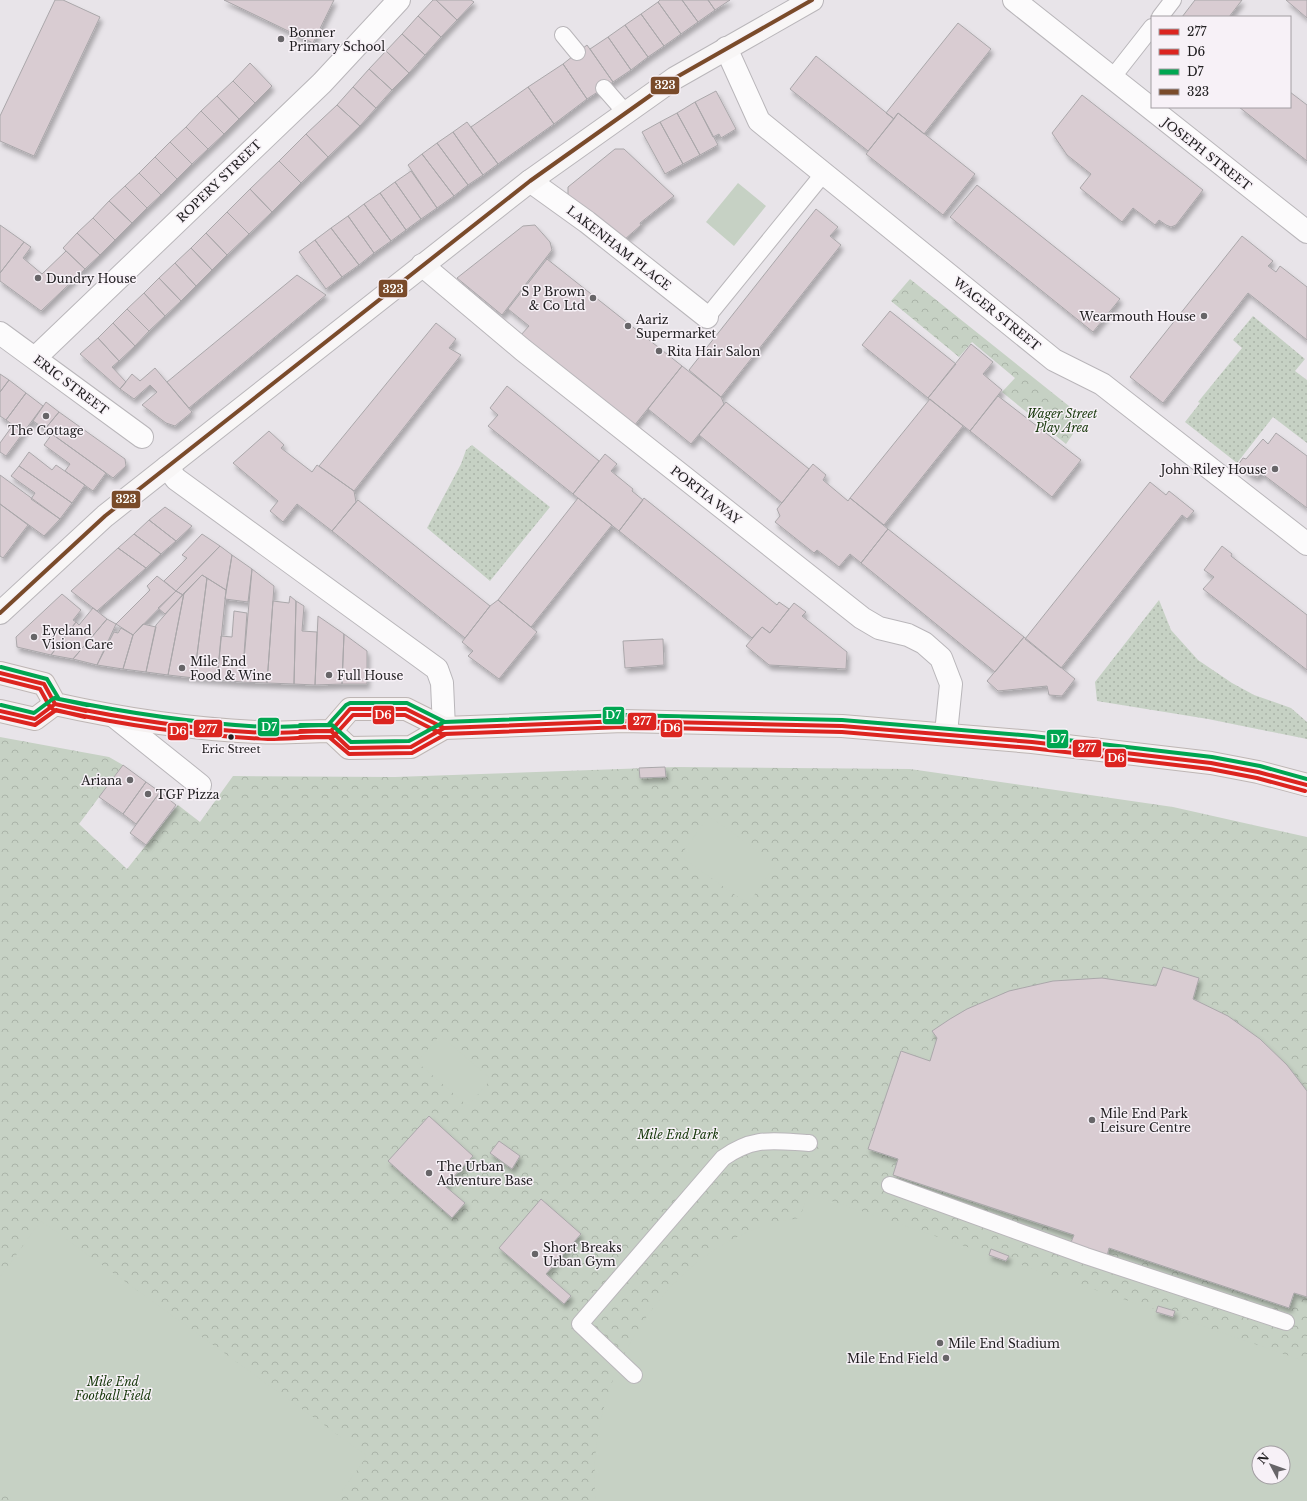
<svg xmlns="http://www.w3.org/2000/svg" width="1307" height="1501" font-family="'Libre Baskerville',serif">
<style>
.grass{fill:url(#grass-dots)}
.park{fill:url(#park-crowns);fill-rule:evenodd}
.pitch{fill:#c6d1c4;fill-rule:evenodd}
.building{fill:#d9ccd2;stroke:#aaa7aa;filter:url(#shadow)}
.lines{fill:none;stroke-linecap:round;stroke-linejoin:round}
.lane-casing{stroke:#b9b6ba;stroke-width:18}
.street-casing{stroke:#b9b6ba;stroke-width:24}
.secondary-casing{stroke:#b9b6ba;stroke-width:24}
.primary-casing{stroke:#beb6b5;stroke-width:24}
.lane{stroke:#fcfbfc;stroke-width:16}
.street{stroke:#fcfbfc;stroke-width:22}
.secondary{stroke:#f8f6f6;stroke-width:22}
.primary{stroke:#f5f1f0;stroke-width:22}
.bus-1-casing{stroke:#f7f1f7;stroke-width:7}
.bus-2-casing{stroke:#f7f1f7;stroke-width:7}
.bus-3-casing{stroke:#f7f1f7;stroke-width:7}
.bus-4-casing{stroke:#f7f1f7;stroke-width:7}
.bus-1{stroke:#dc241f;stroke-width:4}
.bus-2{stroke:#dc241f;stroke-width:4}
.bus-3{stroke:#00a651;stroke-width:4}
.bus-4{stroke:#7a4b2a;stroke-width:4}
.poi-dot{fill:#676568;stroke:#f7f1f7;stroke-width:1.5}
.bus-dot{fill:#222022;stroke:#f7f1f7;stroke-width:1.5}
.labels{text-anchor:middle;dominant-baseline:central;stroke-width:3;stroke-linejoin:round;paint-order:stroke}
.bus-label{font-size:11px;fill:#222022;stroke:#f7f1f7}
.poi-label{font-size:12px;fill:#222022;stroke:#f7f1f7;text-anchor:start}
.street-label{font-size:12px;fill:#222022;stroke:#f7f1f7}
.park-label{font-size:12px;font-style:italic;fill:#16370a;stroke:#f7f1f7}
.line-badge{stroke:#f7f1f7;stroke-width:1.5}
.badge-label{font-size:11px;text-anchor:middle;font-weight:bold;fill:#fff}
</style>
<defs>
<pattern id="grass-dots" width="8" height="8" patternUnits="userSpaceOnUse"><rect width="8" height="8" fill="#c6d1c4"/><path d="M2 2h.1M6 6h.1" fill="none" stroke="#aab3a8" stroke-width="1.8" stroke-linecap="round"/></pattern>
<pattern id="park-crowns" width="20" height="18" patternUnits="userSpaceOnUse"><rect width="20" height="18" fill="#c6d1c4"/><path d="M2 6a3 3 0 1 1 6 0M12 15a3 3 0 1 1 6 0" fill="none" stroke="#aab3a8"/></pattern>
<filter id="shadow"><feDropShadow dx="2.5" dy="4.5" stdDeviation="2" flood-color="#0004"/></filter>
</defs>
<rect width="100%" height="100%" fill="#e8e4e9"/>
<!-- grass -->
<path class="grass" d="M1253 316 1305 359 1295 371 1307 380V443L1273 417 1237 463 1185 422 1200 403 1198 402 1242 348 1233 340Z
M472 445 550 507 490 581 427 528 461 464 466 450Z
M1159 600 1171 630 1198 660 1232 683 1254 695 1291 708 1307 722V739L1208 719 1097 701 1095 682Z"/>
<!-- park -->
<path class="park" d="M910 279 1084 418 1066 444 1002 392 1015 378 972 342 959 357 891 301Z
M0 737 109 757 123 765 79 824 127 869 178 805 200 822 233 776 395 777 676 767 910 769 1173 807 1307 837V1501H0ZM1259 1453H1283V1477H1259Z"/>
<!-- pitch -->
<path class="pitch" d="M738 183 766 206 734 246 706 222Z
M709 816 776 864 748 904 680 856Z
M440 1035 491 1079 468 1106 417 1062Z
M808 1193 985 1253 987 1248 1010 1256 1009 1261 1153 1309 1155 1304 1178 1312 1177 1317 1307 1362V1501H596C582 1379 672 1233 800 1218ZM1259 1453H1283V1477H1259Z
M41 1221 367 1456 335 1501H13L0 1491V1277Z"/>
<!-- building -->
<path class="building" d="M55 0H63L100 17 34 156 0 141V116Z
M224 0H334L313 43Z
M433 0H436L457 20 441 37 418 16Z
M436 0H471L474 2 457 20Z
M660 0H682L698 22 681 34 658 2Z
M682 0H708L715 10 698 22Z
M708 0H730L715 10Z
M1195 0H1242L1229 17H1182Z
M1286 0H1307V18Z
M658 2 681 34 664 46 641 14Z
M641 14 664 46 648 57 625 25Z
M418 16 441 37 425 55 402 34Z
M958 23 991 49 924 134 898 113 894 119 886 113Z
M625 25 648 57 631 70 608 37Z
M402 34 425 55 409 73 386 51Z
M608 37 631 70 613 82 590 49Z
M587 45 613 82 587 99 563 64Z
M386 51 409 73 392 90 369 69Z
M816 56 894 119 868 151 790 89Z
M250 63 272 86 255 103 233 81Z
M563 64 587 99 554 124 528 87Z
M369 69 392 90 376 108 353 87Z
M233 81 255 103 239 119 217 96Z
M353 87 376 108 360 126 337 105Z
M528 87 554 124 498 164 471 127Z
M716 91 736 129 721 138 719 134 713 137 695 102Z
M1290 92 1307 105V161L1239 107H1290Z
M1082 95 1203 190 1176 225 1171 227 1166 225 1159 220 1155 225 1133 208 1122 222 1080 188 1091 174 1067 155 1052 133Z
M217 96 239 119 224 134 201 111Z
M695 102 718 145 700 155 677 113Z
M337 105 360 126 328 157 306 134Z
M201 111 224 134 208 149 186 127Z
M677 113 700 155 683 164 660 122Z
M898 113 975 174 943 215 866 154Z
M467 122 498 164 483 175 453 132Z
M660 122 683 164 665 174 642 132Z
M186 127 208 149 192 164 170 142Z
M453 132 483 175 468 185 437 143Z
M306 134 328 157 301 183 279 161Z
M170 142 192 164 177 179 155 157Z
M437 143 468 185 454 196 422 154Z
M615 149H624L674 196 640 223 641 225 624 240 568 196V187Z
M422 154 454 196 437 208 408 165Z
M155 157 177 179 161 195 139 173Z
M279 161 301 183 272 212 250 189Z
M411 171 437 208 421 219 395 182Z
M139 173 161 195 147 208 125 186Z
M395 182 421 219 406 230 380 193Z
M977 185 1120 299 1093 332 950 217Z
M125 186 147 208 132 223 109 201Z
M250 189 272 212 249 234 227 212Z
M380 193 406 230 391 241 364 204Z
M109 201 132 223 115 240 93 218Z
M364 204 391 241 374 253 348 216Z
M816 209 838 227 830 236 841 245 721 397 689 370Z
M227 212 249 234 227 255 206 233Z
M348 216 374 253 359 265 331 228Z
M93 218 115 240 100 255 77 233Z
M0 225 24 242 0 273Z
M535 225 550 242 552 250 502 315 457 278 523 226Z
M331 228 359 265 342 277 315 240Z
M77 233 100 255 85 269 63 248Z
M206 233 227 255 212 270 191 248Z
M1242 236 1273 261 1268 266 1276 272 1280 266 1307 287V340L1248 293 1163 403 1130 377Z
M315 240 342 277 326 289 299 252Z
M24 242 31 247 23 258 42 274 66 251 85 269 41 311 0 281V273Z
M191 248 212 270 196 286 175 263Z
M547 259 682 366 634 426 520 336 529 326 508 309Z
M175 263 196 286 181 301 159 278Z
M297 275 326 295 189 408 167 382Z
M159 278 181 301 165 316 144 293Z
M144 293 165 316 149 331 127 309Z
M127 309 149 331 135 346 113 323Z
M890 311 956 364 928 398 862 345Z
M113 323 135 346 119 361 98 338Z
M436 323 456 339 449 348 461 355 354 491 319 466Z
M98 338 119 361 112 367 126 382 120 389 80 354Z
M971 344 993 362 983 374 1002 390 970 431 928 398Z
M682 366 721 397 724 404 691 444 648 409Z
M155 368 192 412 175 426 166 423 142 405 157 392 150 385 134 399 120 389 132 374 140 381Z
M0 374 9 380 0 392Z
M9 380 26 393 6 420 0 416V392Z
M507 386 599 461 573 494 488 426 498 415 490 408Z
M26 393 43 406 6 456 0 452V443L13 425 6 420Z
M998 396 1081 460 1052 497 970 431Z
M930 399 963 426 884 525 850 498Z
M46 402 59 412 45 429 33 421Z
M726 402 809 469 782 503 699 435Z
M59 412 125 459 126 466 113 478 45 429Z
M269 431 284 445 281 448 312 472 317 465 354 491 356 502 332 531 297 504 283 522 270 511 278 501 233 463Z
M1276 433 1307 456V508L1261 473 1258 477 1251 475 1238 465 1243 458 1246 459 1263 439 1268 444Z
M52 434 106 473 93 491 65 471 70 464 44 445Z
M29 452 52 470 56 465 85 485 72 503 19 466Z
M605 454 617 464 611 471 633 489 632 491 643 500 619 531 573 494Z
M813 464 826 475 823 480 848 501 850 498 888 529 861 563 850 554 839 567 817 550 814 553 775 522 780 516 777 509Z
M19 466 72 503 60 519 31 499 35 493 11 476Z
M0 475 60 519 44 536 0 504Z
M1150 482 1166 495 1169 491 1194 511 1187 519 1182 515 1061 668 1025 639Z
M578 498 612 525 531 627 498 600Z
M644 498 777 605 779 602 789 609 770 633 762 627 752 638 619 531Z
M358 500 490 606 465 638 332 531Z
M0 504 28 525 3 558 0 556Z
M165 507 192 526 176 541 149 520Z
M149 520 176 541 161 554 134 534Z
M888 529 1024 637 995 672 861 563Z
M134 534 161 554 146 568 118 548Z
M202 534 220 546 176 591 164 581 187 558 182 555Z
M220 546 232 555 226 590 202 575 183 595 176 591Z
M1222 546 1232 554 1231 556 1307 615V670L1203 589 1214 577 1204 570Z
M118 548 146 568 97 611 71 591Z
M232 555 252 569 248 602 225 599Z
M252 569 274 586 267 683 242 682Z
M202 575 207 578 194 678 168 675 184 593Z
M157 576 176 591 133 635 116 624 150 590 147 586Z
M207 578 226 590 217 680 194 678Z
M176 591 183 595 165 614 158 608Z
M184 593 168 675 146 672 156 625Z
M62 594 81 610 73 620 76 622 51 655 17 647 16 637Z
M290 596 296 601 294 684 267 683 273 601 289 603Z
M498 600 537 632 499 679 468 656 473 651 462 642 490 606Z
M296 601 304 606 302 631 317 632 315 685 294 684Z
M794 603 806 612 802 616 847 652 846 669 769 665 746 646 762 627 770 633Z
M93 608 107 619 73 659 51 655 76 622 79 625Z
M234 611 247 613 242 682 217 680 221 636 232 637Z
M318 616 344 634 342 684 315 685Z
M107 619 116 624 97 665 73 659Z
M143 624 156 627 146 672 123 669 133 635Z
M121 628 133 635 123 669 97 665 114 632 118 633Z
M344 634 367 651V684H342Z
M1024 637 1075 679 1062 696 1049 695 1047 686 998 691 987 681Z
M663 639 664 665 625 668 623 641Z
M123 765 146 782 123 814 99 797Z
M665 767 666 777 640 778 639 768Z
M146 782 160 792 136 824 123 814Z
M160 792 176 805 146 845 130 833Z
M1163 967 1199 978 1193 999 1228 1016 1260 1039 1287 1065 1307 1091V1297L1294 1293 1289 1308 1109 1248 1106 1260 1069 1247 1074 1235 893 1175 898 1159 868 1149 901 1051 930 1061 937 1038 932 1031 950 1019 967 1009 1009 991 1053 981 1102 978 1156 986Z
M429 1116 473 1156 445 1186 465 1203 452 1218 388 1161Z
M499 1141 520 1156 512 1169 490 1153Z
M541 1199 581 1234 546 1274 571 1296 564 1304 499 1248Z
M991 1249 1009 1256 1006 1261 989 1255Z
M1158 1306 1175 1311 1173 1317 1156 1312Z"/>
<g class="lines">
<!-- lane casing -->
<g class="lane-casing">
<path id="lane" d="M1160 17 1173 0
M563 35 577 52
M1112 78 1152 27
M604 88 625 112
M707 317 824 173
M890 1185 1086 1256 1286 1322
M634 1375 580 1324 723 1158C754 1136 773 1141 809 1143"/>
</g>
<!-- street casing -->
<g class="street-casing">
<path id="street" d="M1014 0 1307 232
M726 48 759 121 1054 360 1102 384 1307 544
M530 181 587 222 707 317
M422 265 523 350 862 618 879 628 908 635 924 643 941 658 951 684 946 733
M0 333 142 437
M35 358 322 83 399 0
M167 467 176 479 437 669 442 683 444 728
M115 717 200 785"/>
</g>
<!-- secondary casing -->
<g class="secondary-casing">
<path id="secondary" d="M0 613 105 516 530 181 675 78 812 0"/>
</g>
<!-- primary casing -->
<g class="primary-casing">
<path id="primary" d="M0 673 44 684 55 704C122 719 189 729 258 732 282 734 307 731 331 731L349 748 411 747 444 728 623 721 842 726 1032 742 1211 763 1258 772 1307 785
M0 711 35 719 55 704
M331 731 350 709H406L444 728"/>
</g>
<!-- lane -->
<use href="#lane" class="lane"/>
<!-- street -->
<use href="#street" class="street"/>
<!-- secondary -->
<use href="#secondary" class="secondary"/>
<!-- primary -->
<use href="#primary" class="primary"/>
<!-- bus-1 casing -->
<g class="bus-1-casing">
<path id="bus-1" d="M0 673 44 684 55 704C125 719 195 730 267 733 288 733 310 731 331 731L349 748 411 747 444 728 623 721 842 726 1032 742 1211 763 1258 772 1307 785
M0 711 35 719 55 704 86 711
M300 731H331L350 709H406L444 728 472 727"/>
</g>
<!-- bus-2 casing -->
<g class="bus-2-casing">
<path id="bus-2" d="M0 679 40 689 50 707 54 710C124 725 196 736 268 739 288 739 308 737 329 737L349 754 412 753 446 734 623 727 842 732 1031 748 1210 769 1257 778 1305 791
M0 717 35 725 56 710 85 717
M300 737H333L353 715H405L442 734 472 733"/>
</g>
<!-- bus-3 casing -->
<g class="bus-3-casing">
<path id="bus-3" d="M1 667 47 679 59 699C128 713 197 724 268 727 289 727 311 725 332 725L351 742 409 741 444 722 623 715 842 720 1033 736 1212 757 1260 766 1307 779
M1 705 34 713 54 698 87 705
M300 725H328L346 705 350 703H407L445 722 472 721"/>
</g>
<!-- bus-4 casing -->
<g class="bus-4-casing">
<path id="bus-4" d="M0 613 105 516 530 181 675 78 812 0"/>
</g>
<!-- bus-1 -->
<use href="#bus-1" class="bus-1"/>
<!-- bus-2 -->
<use href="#bus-2" class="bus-2"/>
<!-- bus-3 -->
<use href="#bus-3" class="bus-3"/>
<!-- bus-4 -->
<use href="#bus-4" class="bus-4"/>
</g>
<!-- markers -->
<g class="poi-dot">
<circle cx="281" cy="39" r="4"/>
<circle cx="38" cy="278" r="4"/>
<circle cx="593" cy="298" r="4"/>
<circle cx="1204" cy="316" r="4"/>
<circle cx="628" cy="326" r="4"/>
<circle cx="659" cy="351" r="4"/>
<circle cx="46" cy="416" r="4"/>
<circle cx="1275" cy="469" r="4"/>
<circle cx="34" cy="637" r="4"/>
<circle cx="182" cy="668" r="4"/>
<circle cx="329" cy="675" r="4"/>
<circle cx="130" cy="780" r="4"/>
<circle cx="148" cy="794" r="4"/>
<circle cx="1092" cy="1120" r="4"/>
<circle cx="429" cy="1173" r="4"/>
<circle cx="535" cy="1254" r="4"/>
<circle cx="940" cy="1343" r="4"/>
<circle cx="946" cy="1358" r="4"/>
</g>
<circle class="bus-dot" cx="231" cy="737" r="3.5"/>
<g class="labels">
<!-- bus labels -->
<g class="bus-label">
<text x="231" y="749">Eric Street</text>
</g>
<!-- poi labels -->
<g class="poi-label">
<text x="289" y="32">Bonner<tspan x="289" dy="14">Primary School</tspan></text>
<text x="46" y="278">Dundry House</text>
<text x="585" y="291" text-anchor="end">S P Brown<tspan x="585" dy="14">&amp; Co Ltd</tspan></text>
<text x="1196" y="316" text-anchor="end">Wearmouth House</text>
<text x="636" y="319">Aariz<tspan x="636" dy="14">Supermarket</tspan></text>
<text x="667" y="351">Rita Hair Salon</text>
<text x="46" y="430" text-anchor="middle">The Cottage</text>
<text x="1267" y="469" text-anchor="end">John Riley House</text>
<text x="42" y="630">Eyeland<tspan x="42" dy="14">Vision Care</tspan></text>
<text x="190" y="661">Mile End<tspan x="190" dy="14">Food &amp; Wine</tspan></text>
<text x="337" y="675">Full House</text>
<text x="122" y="780" text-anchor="end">Ariana</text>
<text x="156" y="794">TGF Pizza</text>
<text x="1100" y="1113">Mile End Park<tspan x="1100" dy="14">Leisure Centre</tspan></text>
<text x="437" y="1166">The Urban<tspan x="437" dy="14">Adventure Base</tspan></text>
<text x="543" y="1247">Short Breaks<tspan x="543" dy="14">Urban Gym</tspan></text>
<text x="948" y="1343">Mile End Stadium</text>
<text x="938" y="1358" text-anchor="end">Mile End Field</text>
</g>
<!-- street labels -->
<g class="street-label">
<text transform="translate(1207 154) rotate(38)">JOSEPH STREET</text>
<text transform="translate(219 181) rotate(-44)">ROPERY STREET</text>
<text transform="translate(619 248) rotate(38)">LAKENHAM PLACE</text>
<text transform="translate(997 314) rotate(39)">WAGER STREET</text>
<text transform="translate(71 385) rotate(37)">ERIC STREET</text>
<text transform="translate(706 495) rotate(38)">PORTIA WAY</text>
</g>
<!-- park labels -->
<g class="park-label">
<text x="1062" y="413">Wager Street<tspan x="1062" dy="14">Play Area</tspan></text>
<text x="678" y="1134">Mile End Park</text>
<text x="113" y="1381">Mile End<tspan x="113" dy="14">Football Field</tspan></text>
</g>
</g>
<g class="line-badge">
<rect x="650" y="76" width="30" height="19" rx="4" fill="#7a4b2a"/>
<rect x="378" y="279" width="30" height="19" rx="4" fill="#7a4b2a"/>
<rect x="111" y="490" width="30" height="19" rx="4" fill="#7a4b2a"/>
<rect x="372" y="705" width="23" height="20" rx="4" fill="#dc241f"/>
<rect x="602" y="706" width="23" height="19" rx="4" fill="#00a651"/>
<rect x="627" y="712" width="30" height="19" rx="4" fill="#dc241f"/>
<rect x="257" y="717" width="23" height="20" rx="4" fill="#00a651"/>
<rect x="660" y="719" width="23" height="19" rx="4" fill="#dc241f"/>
<rect x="193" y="719" width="30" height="19" rx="4" fill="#dc241f"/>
<rect x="167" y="722" width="22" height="19" rx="4" fill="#dc241f"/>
<rect x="1046" y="729" width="23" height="20" rx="4" fill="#00a651"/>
<rect x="1072" y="739" width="30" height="19" rx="4" fill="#dc241f"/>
<rect x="1104" y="748" width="23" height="20" rx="4" fill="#dc241f"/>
</g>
<g class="badge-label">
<text x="665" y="89">323</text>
<text x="393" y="293">323</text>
<text x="126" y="503">323</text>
<text x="383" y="719">D6</text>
<text x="613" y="719">D7</text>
<text x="642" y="725">277</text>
<text x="269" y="731">D7</text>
<text x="672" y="732">D6</text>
<text x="208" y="733">277</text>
<text x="178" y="735">D6</text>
<text x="1058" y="743">D7</text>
<text x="1087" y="752">277</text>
<text x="1116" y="762">D6</text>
</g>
<!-- legend -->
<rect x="1151" y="16" width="140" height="92" fill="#f7f1f7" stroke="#a29da2"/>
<rect x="1159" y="29" width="20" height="6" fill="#dc241f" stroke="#a29da2"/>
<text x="1187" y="36" font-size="12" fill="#222022">277</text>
<rect x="1159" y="49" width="20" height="6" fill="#dc241f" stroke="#a29da2"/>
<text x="1187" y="56" font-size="12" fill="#222022">D6</text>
<rect x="1159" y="69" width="20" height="6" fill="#00a651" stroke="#a29da2"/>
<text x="1187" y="76" font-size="12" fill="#222022">D7</text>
<rect x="1159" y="89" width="20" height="6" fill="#7a4b2a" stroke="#a29da2"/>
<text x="1187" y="96" font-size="12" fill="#222022">323</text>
<!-- north arrow -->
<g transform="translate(1271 1465) rotate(311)"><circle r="19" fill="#f7f1f7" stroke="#a29da2"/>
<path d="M0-3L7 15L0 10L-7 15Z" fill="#676568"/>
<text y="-6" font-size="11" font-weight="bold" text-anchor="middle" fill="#222022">N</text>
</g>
</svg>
